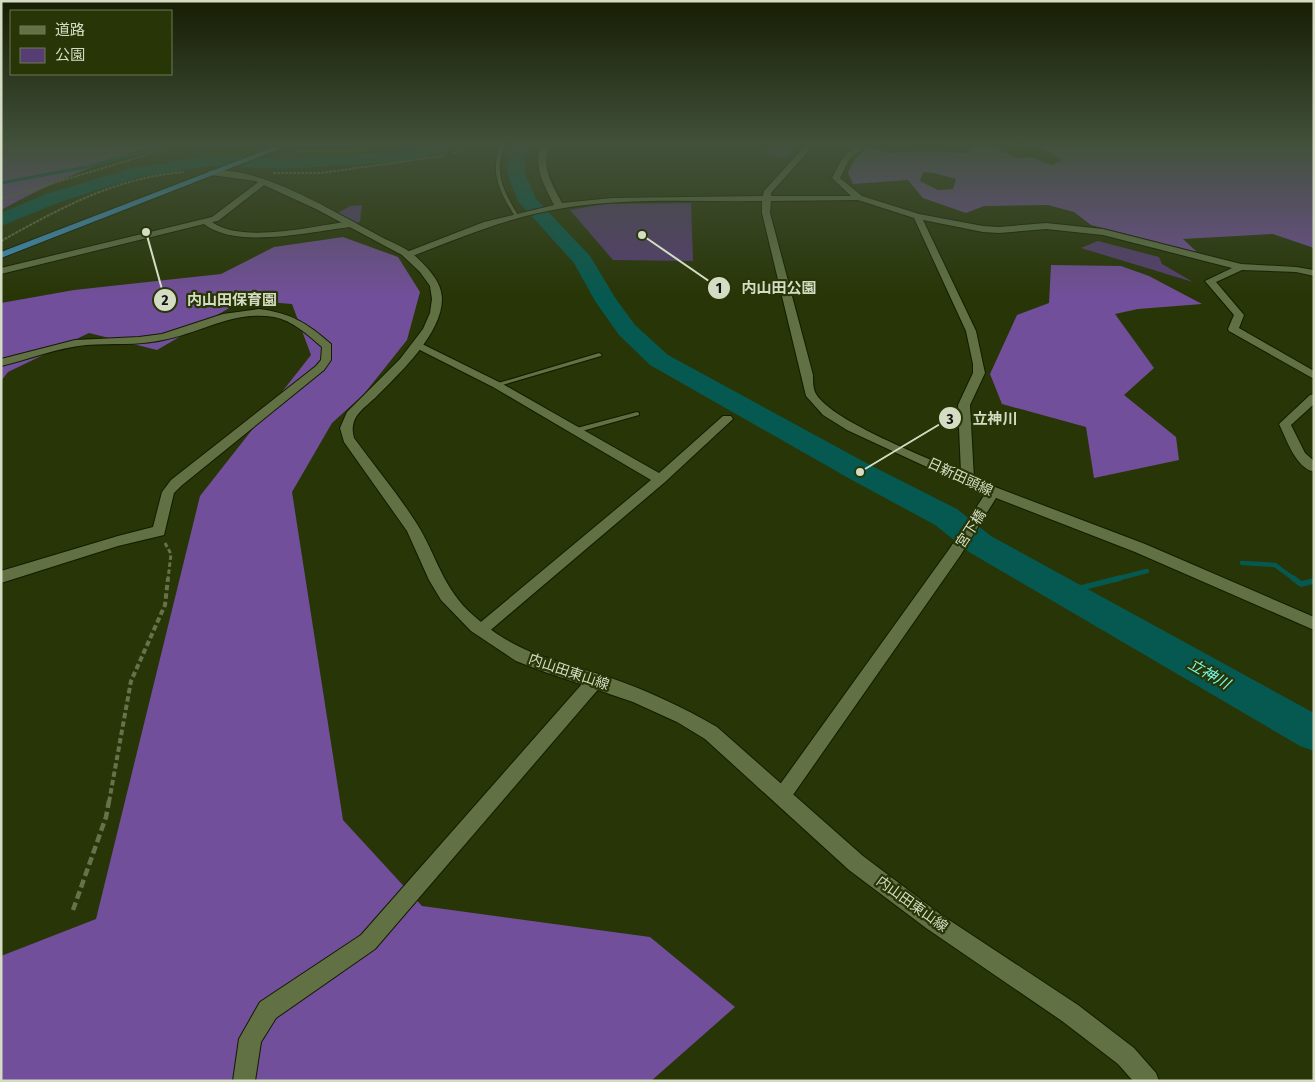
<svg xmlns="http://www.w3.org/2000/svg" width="1315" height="1082" viewBox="0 0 1315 1082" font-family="'Fira Sans Condensed','Noto Sans JP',sans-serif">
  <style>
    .green { fill: #563e73 }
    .forest { fill: #724f9a; fill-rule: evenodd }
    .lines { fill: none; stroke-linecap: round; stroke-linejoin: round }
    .stream-far2 { stroke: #055950; stroke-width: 3 }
    .stream-far1 { stroke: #055950; stroke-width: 4.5 }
    .stream { stroke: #055950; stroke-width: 5.5 }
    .river { fill: #055950; fill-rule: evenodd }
    .service-casing { stroke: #131b00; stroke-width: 2 }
    .minor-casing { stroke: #131b00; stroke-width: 2 }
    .tertiary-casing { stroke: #131b00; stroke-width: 2 }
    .trunk-casing { stroke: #131b00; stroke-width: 2 }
    .path-far3 { stroke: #66724b; stroke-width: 2; stroke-dasharray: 3 1; stroke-linecap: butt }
    .path-far2 { stroke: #66724b; stroke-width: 3; stroke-dasharray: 4.5 2.5; stroke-linecap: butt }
    .path-far1 { stroke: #66724b; stroke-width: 4; stroke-dasharray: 5.5 3; stroke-linecap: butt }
    .path { stroke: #66724b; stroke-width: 4.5; stroke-dasharray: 8 4; stroke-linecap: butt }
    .service { fill: #617143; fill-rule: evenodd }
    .minor { fill: #617143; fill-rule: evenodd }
    .tertiary { fill: #617143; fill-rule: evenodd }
    .trunk { fill: #3e92c2; fill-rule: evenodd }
    .labels { text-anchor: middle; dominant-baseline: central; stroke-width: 4.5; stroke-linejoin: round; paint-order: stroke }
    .street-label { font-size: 14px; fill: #d4ddc4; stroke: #283506 }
    .water-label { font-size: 15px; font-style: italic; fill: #76fbe9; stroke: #283506 }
    .leader { fill: none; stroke: #d4ddc4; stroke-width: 2 }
    .callout-dot { fill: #d4ddc4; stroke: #283506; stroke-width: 2 }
    .mark-label { font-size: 15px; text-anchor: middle; font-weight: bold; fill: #111 }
    .callout-label { font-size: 15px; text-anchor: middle; font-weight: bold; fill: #d4ddc4; stroke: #283506; stroke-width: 4.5; stroke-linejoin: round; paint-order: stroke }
  </style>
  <rect width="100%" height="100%" fill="#283506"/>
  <g class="green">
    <path d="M769,145L794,149L785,158L763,153Z"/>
    <path d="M691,203L693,261L613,260L570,210L604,204Z"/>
    <path d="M362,205L360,221L358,223L338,213L350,206Z"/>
    <path d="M1098,241L1159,257L1162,264L1193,282L1081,248Z"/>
  </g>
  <g class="forest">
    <path d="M1,145H158C104,160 50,183 1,210Z"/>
    <path d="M974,145L989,146L1017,158L1030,157L1052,165L1063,160L1034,145H1314V248L1273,234L1183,239L1197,252L1091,225L1074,212L1048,205L984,206L966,213L923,198L908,180L853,184L848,173L855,159L869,147L889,153L925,151L968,153ZM923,172L934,173L956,179L953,189L938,190L920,181Z"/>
    <path d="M343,237L398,257L420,292L407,340L364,394L332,423L292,492L343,820L422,906L650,937L735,1007L651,1081H1V956L96,919L200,496L311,355L292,304L243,300L157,350L89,333L8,372L1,381V303L74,290L221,274L274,247Z"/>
    <path d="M1051,265L1121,266L1149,276L1202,304L1138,309L1115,314L1154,368L1124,395L1176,437L1179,460L1094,478L1086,427L1002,404L990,374L1017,315L1049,303Z"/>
  </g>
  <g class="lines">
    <path class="stream-far2" d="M1,183L86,167L170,145"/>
    <g class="stream-far1">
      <path d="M1242,563L1275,565L1294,579"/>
      <path d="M1116,579L1147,571"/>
    </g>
    <g class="stream">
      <path d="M1293,578L1301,584L1314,581"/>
      <path d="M1065,592L1120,578"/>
    </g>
    <g class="river">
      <path d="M428,145H459L457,149L397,162L285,169L209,166L139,177L60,202L1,226V213L46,194L136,167L209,156L285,159L397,152Z"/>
      <path d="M512,145H528L525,150V173L536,199L590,256L616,299L635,325L668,355L870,465L957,509L991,536L1314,713V751L1300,746L969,552L935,525L850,479L650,365L619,335L595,301L574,263L518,201L507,173L509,150Z"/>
    </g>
    <defs>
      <g id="service">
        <path d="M473,145H479L452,155L449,154Z"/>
        <path d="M501,145H505C493,172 504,192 518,215L516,216L514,215C500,192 489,172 501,145Z"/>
        <path d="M599,353L602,355L601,356L499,386L497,387L494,385L495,384Z"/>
        <path d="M637,412L639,413V415L575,433L572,431L573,429Z"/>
      </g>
      <g id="minor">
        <path d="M541,145H549C541,167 552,184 562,203L612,198L763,196L764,191L806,145H814L771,193V196H851L832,178C840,163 847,145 867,145L850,158L840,178L862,196L919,214L983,226L999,227L1046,223L1103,229L1241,264L1296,267L1314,270V276L1296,272L1242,270L1216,282L1244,315L1239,328L1314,371V379L1229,331L1228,329L1234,315L1205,281L1232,268L1103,235L1046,229L999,233L983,232L923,220L976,331L983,364L985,373L970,405L974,479L1145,544L1314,617V630L1135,552L996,498L960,556L788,802L782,805L776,802L773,796L776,790L950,548L985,494L847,430L823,415L806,396L762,213V201C695,202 625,197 558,209C506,218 459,238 410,257H404V253L484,222L554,205C544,185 533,167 541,145ZM858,200L914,218L966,331L973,364V373L958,405L961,473C929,458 833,422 816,394C813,389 813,381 813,375L770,213L771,201Z"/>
        <path d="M261,180L268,182L218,221L212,222C243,244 314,226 351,221L355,224L351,227C312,231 237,250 204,224L1,274V268L212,217Z"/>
        <path d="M259,309C291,313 307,323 331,344V360L324,370L181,486L174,493L164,535L118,546L1,583V571L118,536L153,527L162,492L171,480L316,366L321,360L322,347C308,335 292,320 274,317C234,310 201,333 163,340C137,346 112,343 86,345C57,348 30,359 1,366V359L75,340L139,337L162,334L223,314Z"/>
        <path d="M418,342L501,383L659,473L723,416H731L733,419L665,482L486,634L481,636L476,634L473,630L476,626L651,480L493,387L414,347L413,345Z"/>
        <path d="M1314,394V404L1291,425L1305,453L1314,461V472C1295,467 1287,440 1279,424L1310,395Z"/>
        <path d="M595,674L601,676L603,681L601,686L375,949L276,1018L261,1042L255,1081H233L239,1039L260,1002L361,935L589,676Z"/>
      </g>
      <path id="tertiary" d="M208,171C257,164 332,211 374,233C387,241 402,245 414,255C426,266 442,281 442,299C442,333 401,372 378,395C371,402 361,409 356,417C352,424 352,431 354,438C375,467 398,494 417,524C438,558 442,588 474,616C519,656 557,660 611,678C648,691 683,707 717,727L863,856L940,914L1078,1005L1134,1048L1156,1073L1159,1081H1133L1118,1064L1062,1021L926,928L849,870L705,739L677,722L633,702L542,671L516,661L471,631L441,600L429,580L407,531L344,442L340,428L347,412L400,359L423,329L430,313L432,299L430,286L420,272L402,255L316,209L255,181L211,175H208Z"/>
      <path id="trunk" d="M279,145H290L1,258V252Z"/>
    </defs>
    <use href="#service" class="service-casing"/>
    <use href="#minor" class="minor-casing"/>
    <use href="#tertiary" class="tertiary-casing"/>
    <use href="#trunk" class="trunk-casing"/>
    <g class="path-far3">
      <path d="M296,151H349L394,145"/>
      <path d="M273,173H321L443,156"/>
      <path d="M1,199L179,145"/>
      <path d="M1,241C61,208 114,178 184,172"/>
    </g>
    <path class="path-far2" d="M165,543L171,554L168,579"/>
    <path class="path-far1" d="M109,802L131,681L165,605L168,578"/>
    <path class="path" d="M73,910L106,817L109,801"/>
    <use href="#service" class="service"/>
    <use href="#minor" class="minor"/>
    <use href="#tertiary" class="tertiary"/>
    <use href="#trunk" class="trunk"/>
  </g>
  <linearGradient id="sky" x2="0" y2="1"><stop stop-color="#161d03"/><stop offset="0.49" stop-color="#42513b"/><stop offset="1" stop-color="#42513b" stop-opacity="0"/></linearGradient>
  <rect width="1315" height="296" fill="url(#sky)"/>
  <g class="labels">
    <g class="street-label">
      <text transform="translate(960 477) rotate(25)">日新田頭線</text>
      <text transform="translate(971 529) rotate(-57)">宮下橋</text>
      <text transform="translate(569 672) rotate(19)">内山田東山線</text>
      <text transform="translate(912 904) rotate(36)">内山田東山線</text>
    </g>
    <g class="water-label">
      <text transform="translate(1209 674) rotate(30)">立神川</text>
    </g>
  </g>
  <path class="leader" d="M642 235L719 288M146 232L165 300M860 472L950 418"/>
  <g class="callout-dot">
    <circle cx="642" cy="235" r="5"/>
    <circle cx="146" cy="232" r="5"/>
    <circle cx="860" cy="472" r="5"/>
    <circle cx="719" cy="288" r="12"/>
    <circle cx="165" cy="300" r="12"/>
    <circle cx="950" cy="418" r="12"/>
  </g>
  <g class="mark-label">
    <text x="719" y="293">1</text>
    <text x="165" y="305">2</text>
    <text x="950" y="424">3</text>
  </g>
  <g class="callout-label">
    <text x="779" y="293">内山田公園</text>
    <text x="232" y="305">内山田保育園</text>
    <text x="995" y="424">立神川</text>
  </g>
  <rect width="1315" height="1082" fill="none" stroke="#d4ddc4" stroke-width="5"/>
  <rect x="10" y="10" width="162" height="65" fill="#283506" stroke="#6d7852"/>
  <rect x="20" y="26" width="25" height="8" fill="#617143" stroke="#6d7852"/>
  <text x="55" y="35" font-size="15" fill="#d4ddc4">道路</text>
  <rect x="20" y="48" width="25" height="15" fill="#563e73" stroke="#6d7852"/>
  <text x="55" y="60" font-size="15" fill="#d4ddc4">公園</text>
</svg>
